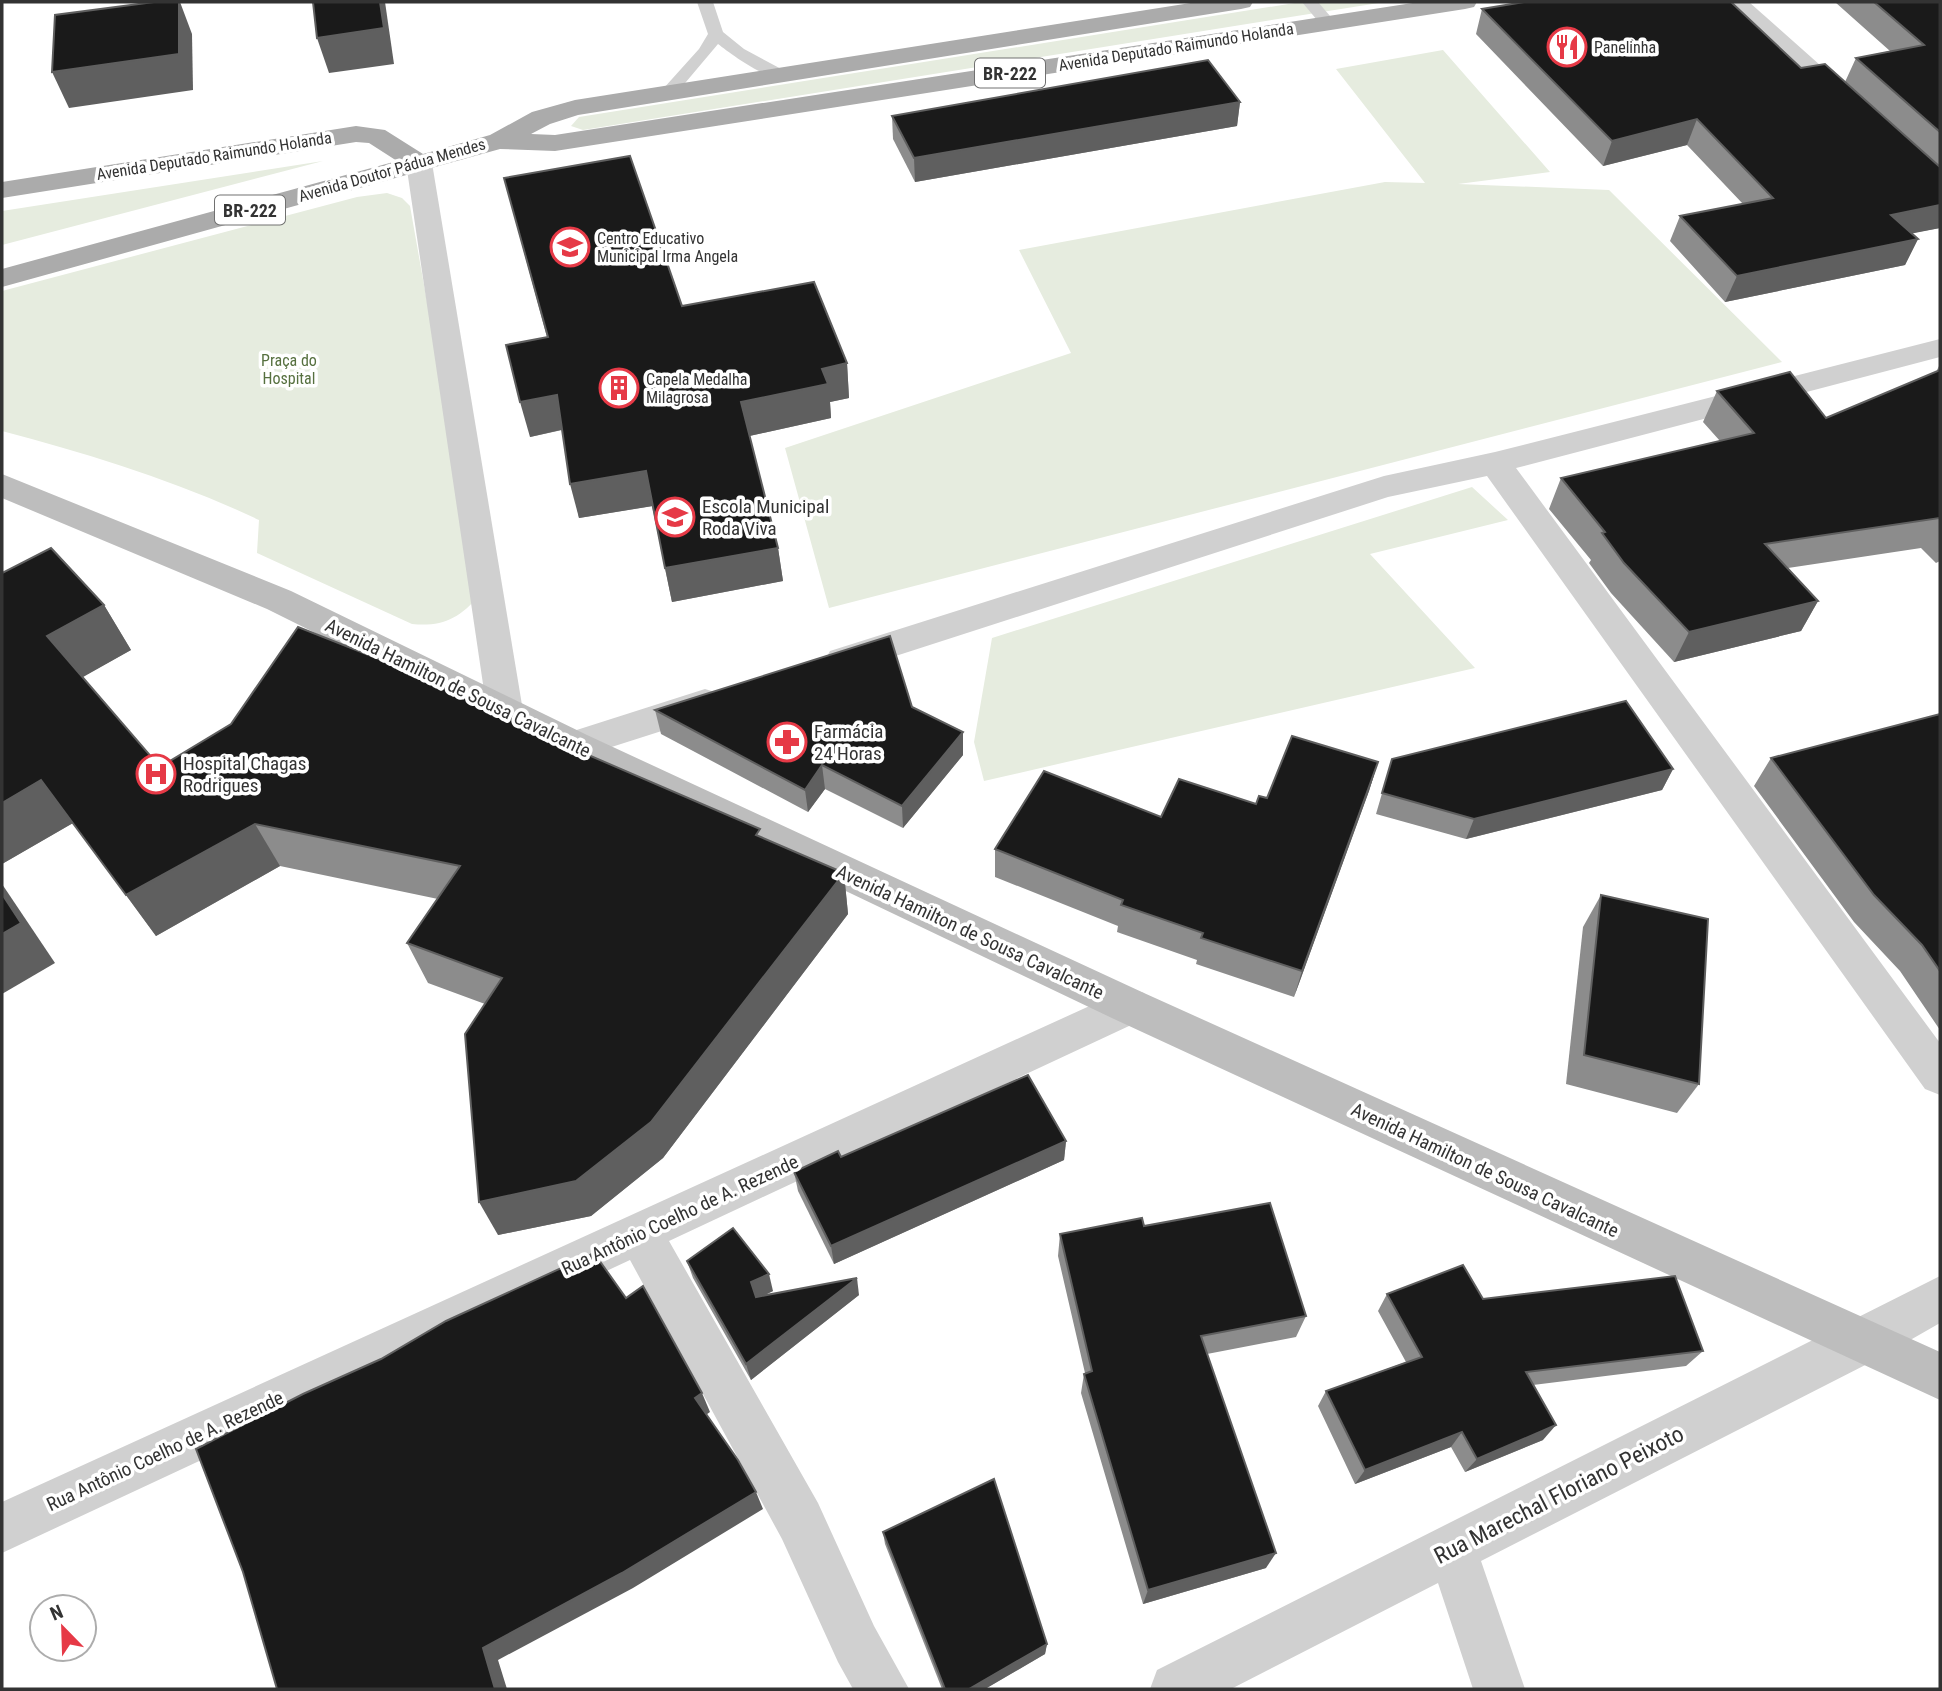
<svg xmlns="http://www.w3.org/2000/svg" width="1942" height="1691" viewBox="0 0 1942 1691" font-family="'Roboto Condensed',sans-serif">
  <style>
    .green { fill: #e6ecdf }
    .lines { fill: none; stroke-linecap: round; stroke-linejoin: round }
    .lane { fill: #d0d0d0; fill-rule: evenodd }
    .street { fill: #d0d0d0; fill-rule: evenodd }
    .secondary { fill: #bdbdbd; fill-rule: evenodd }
    .primary { fill: #ababab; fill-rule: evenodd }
    .wall { fill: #8c8c8c }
    .shaded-wall { fill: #5f5f5f }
    .building { fill: #1a1a1a; stroke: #5f5f5f; stroke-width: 2 }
    .labels { text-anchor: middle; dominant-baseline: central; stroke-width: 7; stroke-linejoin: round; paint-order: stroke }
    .far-street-label { font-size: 16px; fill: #333; stroke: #fff }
    .far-poi-label { font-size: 16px; fill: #333; stroke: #fff; text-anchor: start }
    .far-park-label { font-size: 16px; fill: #56703f; stroke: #fff }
    .shield { fill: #fff; stroke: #707070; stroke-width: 2 }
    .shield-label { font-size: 18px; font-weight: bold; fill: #333 }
    .poi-label { font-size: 19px; fill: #333; stroke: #fff; text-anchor: start }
    .street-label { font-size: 19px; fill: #333; stroke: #fff }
    .near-street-label { font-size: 23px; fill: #333; stroke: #fff }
  </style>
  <rect width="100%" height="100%" fill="#fff"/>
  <g class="green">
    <path d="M1301,2H1385L583,130L571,126L579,117Z"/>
    <path d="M1443,50L1550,172L1458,184L1609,190L1782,362L829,608L785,448L1071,353L1019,250L1385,182L1425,183L1336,69Z"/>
    <path d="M323,161L2,245V211Z"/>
    <path d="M387,193L402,198L410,206L479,595C460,619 441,627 412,624L257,553L259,520C177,481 89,454 2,431V291L357,197Z"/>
    <path d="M1472,487L1508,520L1370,554L1475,668L984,781L974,742L992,638Z"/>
  </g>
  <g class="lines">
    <g class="lane">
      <path d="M697,2H713L723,32L744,49L785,71V77C768,82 731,54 718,44L675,95H663V89L699,49L708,34Z"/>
      <path d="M1302,2H1318L1336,23L1334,26H1322Z"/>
    </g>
    <g class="street">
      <path d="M1723,2H1749L1856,97L1860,103L1856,109H1838Z"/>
      <path d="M419,155L429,157L432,163L523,711L518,721L505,725L492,721L487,711L406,163L409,157Z"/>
      <path d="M1940,339V357L1516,468L1940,1043V1095L1925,1089L1487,476L1388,497L843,673L830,669L825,660L830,651L1384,476L1495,452Z"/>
      <path d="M705,689L718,693L723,703L718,713L574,759L561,755L556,745L561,735Z"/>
      <path d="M1129,988L1144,993L1150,1006L1144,1019L669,1241L818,1503L874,1626L909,1689H853L838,1662L782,1539L630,1260L2,1553V1502Z"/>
      <path d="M1940,1276V1323L1877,1359L1481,1561L1525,1689H1473L1438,1583L1231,1689H1150L1157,1670Z"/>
    </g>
    <path class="secondary" d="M2,474L291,591L587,735L1144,993L1940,1352V1400L1114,1019L561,755L267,609L2,498Z"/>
    <path class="primary" d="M1197,2H1253L1250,7L1241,9L578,115L550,124L531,134L555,135L1419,2H1477L1474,7L1465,9L555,151L500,149L2,287V269L397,161L369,143L356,142L2,198V182L356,126L385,130L423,154L490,135L532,112L575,100Z"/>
  </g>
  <g class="wall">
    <path d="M1517,2H1731L1801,68L1845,82L1856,58L1890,51L1835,2H1940V228L1912,233L1918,239L1905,265L1725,302L1670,241L1680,216L1743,204L1687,145L1603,166L1476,34L1482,9L1517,3Z"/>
    <path d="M1240,102L1237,126L915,182L893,139L892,116Z"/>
    <path d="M504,178L682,306L847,363L849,398L830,402L831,418L749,436L778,548L783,581L672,602L652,506L579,518L562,430L530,437L547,337Z"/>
    <path d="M1940,364V561L1936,563L1921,548L1788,568L1818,601L1801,631L1674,662L1611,593L1589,563L1591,560L1549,509L1561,478L1720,441L1703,422L1717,391L1826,418L1938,371L1937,370Z"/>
    <path d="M104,605L131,650L82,677L160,767L549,738L762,838L844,873L848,914L663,1158L591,1216L498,1235L485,1004L428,983L407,943L438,899L280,866L156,936L73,823L2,864Z"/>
    <path d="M912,707L963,755L903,828L825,789L808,812L661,734L655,710Z"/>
    <path d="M1940,714V1030L1900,971L1854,922L1754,786L1771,758Z"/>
    <path d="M1392,759L1673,769L1662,790L1466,839L1376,814Z"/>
    <path d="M1378,762L1369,791L1294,997L1196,964L1197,960L1117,932L1118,926L995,877V849L1161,817L1256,804L1267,798Z"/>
    <path d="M1601,895L1699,1084L1677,1113L1566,1084L1583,927Z"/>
    <path d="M1066,1141L1064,1160L834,1264L798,1191L794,1172L841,1157Z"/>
    <path d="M1144,1226L1306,1316L1296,1337L1207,1354L1266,1568L1143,1604L1081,1393L1084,1374L1085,1373L1058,1256L1060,1234Z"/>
    <path d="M687,1261L773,1291L763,1296L859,1295L751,1380L693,1278Z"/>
    <path d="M1387,1294L1483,1299L1703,1351L1686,1366L1533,1385L1543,1440L1465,1472L1451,1447L1355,1484L1318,1406L1326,1391L1406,1362L1378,1311Z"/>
    <path d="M883,1532L1047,1644L1045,1654L985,1689H942L885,1544Z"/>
  </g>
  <g class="shaded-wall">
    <path d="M179,2H180L192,34L193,90L69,108L52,72Z"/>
    <path d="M380,2H385L394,64L329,73L317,38Z"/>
    <path d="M1240,102L1237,126L915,182L914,158Z"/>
    <path d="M1697,119L1687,145L1603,166L1612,141Z"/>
    <path d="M1940,205V228L1879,240L1891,215Z"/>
    <path d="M1918,239L1905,265L1725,302L1737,276Z"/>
    <path d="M847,363L849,398L830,402L831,418L745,437L741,402L822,369Z"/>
    <path d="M557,395L565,429L530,437L520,402Z"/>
    <path d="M646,471L653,506L579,518L570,484Z"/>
    <path d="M778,548L783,581L672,602L665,568Z"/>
    <path d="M1818,601L1801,631L1674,662L1689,632Z"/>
    <path d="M104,605L131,650L76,681L47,636Z"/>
    <path d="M963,732V755L903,828L902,806Z"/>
    <path d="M1378,762L1369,791L1294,997L1302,971Z"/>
    <path d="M822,765L825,789L808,812L805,790Z"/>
    <path d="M1673,769L1662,790L1466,839L1474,819Z"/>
    <path d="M41,780L73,823L2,864V803Z"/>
    <path d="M255,824L280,866L156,936L126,895Z"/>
    <path d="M844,873L848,914L663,1158L591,1216L498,1235L479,1202Z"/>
    <path d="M2,884L55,963L2,994Z"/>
    <path d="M1066,1141L1064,1160L834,1264L831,1246Z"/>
    <path d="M769,1274L773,1291L756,1299L751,1282Z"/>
    <path d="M857,1278L859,1295L751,1380L746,1364Z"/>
    <path d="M702,1393L710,1412L703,1417L695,1398Z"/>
    <path d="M1556,1425L1543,1440L1465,1472L1477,1459Z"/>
    <path d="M1462,1432L1451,1447L1355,1484L1365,1470Z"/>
    <path d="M756,1492L763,1509L633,1588L498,1660L507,1689H495L483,1648Z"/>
    <path d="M1276,1553L1266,1568L1143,1604L1148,1590Z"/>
    <path d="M1047,1644L1045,1654L985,1689H969Z"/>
  </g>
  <g class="building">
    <path d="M154,2H179V54L52,72L55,15Z"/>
    <path d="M313,2H380L384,28L317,38Z"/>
    <path d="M1524,2H1731L1801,68L1825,64L1940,167V205L1891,215L1918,239L1737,276L1680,216L1773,198L1697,119L1612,141L1482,9Z"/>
    <path d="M1874,2H1940V132L1856,58L1924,45Z"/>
    <path d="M1208,60L1240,102L914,158L892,116Z"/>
    <path d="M630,156L682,306L814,282L847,363L822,369L828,384L741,402L778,548L665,568L646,471L570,484L557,395L520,402L506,345L548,337L504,178Z"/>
    <path d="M1940,370V518L1765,544L1818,601L1689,632L1624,563L1602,533L1605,532L1561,478L1754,433L1717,391L1790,372L1826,418Z"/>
    <path d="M51,548L104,605L47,636L160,767L231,724L298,627L485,701L549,738L760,829L756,835L844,873L651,1122L576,1181L479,1202L465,1034L502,978L407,943L460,866L255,824L126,895L41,780L2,803V573Z"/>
    <path d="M890,636L912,707L963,732L902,806L822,765L805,790L655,710Z"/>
    <path d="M1626,701L1673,769L1474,819L1382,793L1392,759Z"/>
    <path d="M1940,714V971L1922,945L1874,895L1771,758Z"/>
    <path d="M1292,736L1378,762L1302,971L1201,938L1203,933L1121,905L1123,900L995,849L1044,771L1161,817L1179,779L1256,804L1259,796L1267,798Z"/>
    <path d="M2,894L21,923L2,934Z"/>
    <path d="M1601,895L1708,919L1699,1084L1584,1055Z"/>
    <path d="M1028,1075L1066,1141L831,1246L794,1172L838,1151L841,1157Z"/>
    <path d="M1270,1203L1306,1316L1201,1336L1276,1553L1148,1590L1084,1374L1092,1371L1060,1234L1142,1218L1144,1226Z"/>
    <path d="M733,1228L769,1274L751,1282L756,1297L857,1278L746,1364L687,1261Z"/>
    <path d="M594,1253L626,1298L643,1286L702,1393L695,1398L738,1460L756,1492L622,1573L483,1648L495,1689H277L243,1572L196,1449L303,1394L381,1359L446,1321Z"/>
    <path d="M1463,1265L1483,1299L1675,1276L1703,1351L1526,1372L1556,1425L1477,1459L1462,1432L1365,1470L1326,1391L1422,1357L1387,1294Z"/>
    <path d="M994,1479L1047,1644L969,1689H945L883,1532Z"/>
  </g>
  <defs>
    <symbol id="restaurant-ring" viewBox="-11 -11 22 22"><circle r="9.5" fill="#fff" stroke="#e63946" stroke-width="1.5"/><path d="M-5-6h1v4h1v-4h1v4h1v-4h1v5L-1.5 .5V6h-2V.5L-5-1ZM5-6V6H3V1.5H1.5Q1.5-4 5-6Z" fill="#e63946"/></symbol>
    <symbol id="school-ring" viewBox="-11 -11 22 22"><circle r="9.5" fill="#fff" stroke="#e63946" stroke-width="1.5"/><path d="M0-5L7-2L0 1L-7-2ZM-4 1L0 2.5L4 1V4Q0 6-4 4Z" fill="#e63946"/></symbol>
    <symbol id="building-ring" viewBox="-11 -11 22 22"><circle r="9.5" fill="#fff" stroke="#e63946" stroke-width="1.5"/><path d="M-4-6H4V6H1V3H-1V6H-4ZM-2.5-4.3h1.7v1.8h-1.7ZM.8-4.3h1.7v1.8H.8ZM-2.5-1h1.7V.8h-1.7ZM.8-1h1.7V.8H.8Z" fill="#e63946"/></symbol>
    <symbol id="pharmacy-ring" viewBox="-11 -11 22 22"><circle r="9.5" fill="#fff" stroke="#e63946" stroke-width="1.5"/><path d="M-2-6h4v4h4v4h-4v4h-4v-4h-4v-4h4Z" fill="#e63946"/></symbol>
    <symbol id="hospital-ring" viewBox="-11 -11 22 22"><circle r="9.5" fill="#fff" stroke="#e63946" stroke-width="1.5"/><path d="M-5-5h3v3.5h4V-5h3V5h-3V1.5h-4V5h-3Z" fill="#e63946"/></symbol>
  </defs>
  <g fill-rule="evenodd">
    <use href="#restaurant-ring" x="1545" y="25" width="44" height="44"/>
    <use href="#school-ring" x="548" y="225" width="44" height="44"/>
    <use href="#building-ring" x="597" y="366" width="44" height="44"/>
    <use href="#school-ring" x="653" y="495" width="44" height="44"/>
    <use href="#pharmacy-ring" x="765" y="720" width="44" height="44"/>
    <use href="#hospital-ring" x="134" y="752" width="44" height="44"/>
  </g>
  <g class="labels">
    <g class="far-street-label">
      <text transform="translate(1176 47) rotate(-9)">Avenida Deputado Raimundo Holanda</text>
      <text transform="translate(214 156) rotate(-9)">Avenida Deputado Raimundo Holanda</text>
      <text transform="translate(392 170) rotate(-16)">Avenida Doutor Pádua Mendes</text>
    </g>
    <g class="far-poi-label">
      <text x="1594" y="47">Panelinha</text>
      <text x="597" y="238">Centro Educativo<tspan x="597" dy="18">Municipal Irma Angela</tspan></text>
      <text x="646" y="379">Capela Medalha<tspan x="646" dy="18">Milagrosa</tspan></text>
    </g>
    <g class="far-park-label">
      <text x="289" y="360">Praça do<tspan x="289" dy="18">Hospital</tspan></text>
    </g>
    <g class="shield">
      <rect x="975" y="58.5" width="70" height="29" rx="5"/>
      <rect x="215" y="195.5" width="70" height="29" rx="5"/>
    </g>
    <g class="shield-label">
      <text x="1010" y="73">BR-222</text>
      <text x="250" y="210">BR-222</text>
    </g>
    <g class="poi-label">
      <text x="702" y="506">Escola Municipal<tspan x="702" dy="22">Roda Viva</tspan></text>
      <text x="814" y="731">Farmácia<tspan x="814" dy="22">24 Horas</tspan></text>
      <text x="183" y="763">Hospital Chagas<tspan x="183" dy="22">Rodrigues</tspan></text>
    </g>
    <g class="street-label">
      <text transform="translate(458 688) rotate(26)">Avenida Hamilton de Sousa Cavalcante</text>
      <text transform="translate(970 932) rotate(25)">Avenida Hamilton de Sousa Cavalcante</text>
      <text transform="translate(1485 1170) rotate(25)">Avenida Hamilton de Sousa Cavalcante</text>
      <text transform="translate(680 1215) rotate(-25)">Rua Antônio Coelho de A. Rezende</text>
      <text transform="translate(165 1451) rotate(-25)">Rua Antônio Coelho de A. Rezende</text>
    </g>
    <g class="near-street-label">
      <text transform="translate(1559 1495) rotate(-27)">Rua Marechal Floriano Peixoto</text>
    </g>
  </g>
  <rect width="1942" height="1691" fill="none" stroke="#333333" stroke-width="7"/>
  <g transform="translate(63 1628) rotate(337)"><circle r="33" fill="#ffffff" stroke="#adadad" stroke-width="2"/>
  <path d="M0-5L12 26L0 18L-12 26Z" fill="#e63946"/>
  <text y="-10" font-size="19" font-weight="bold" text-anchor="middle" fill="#333333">N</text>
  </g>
</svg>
